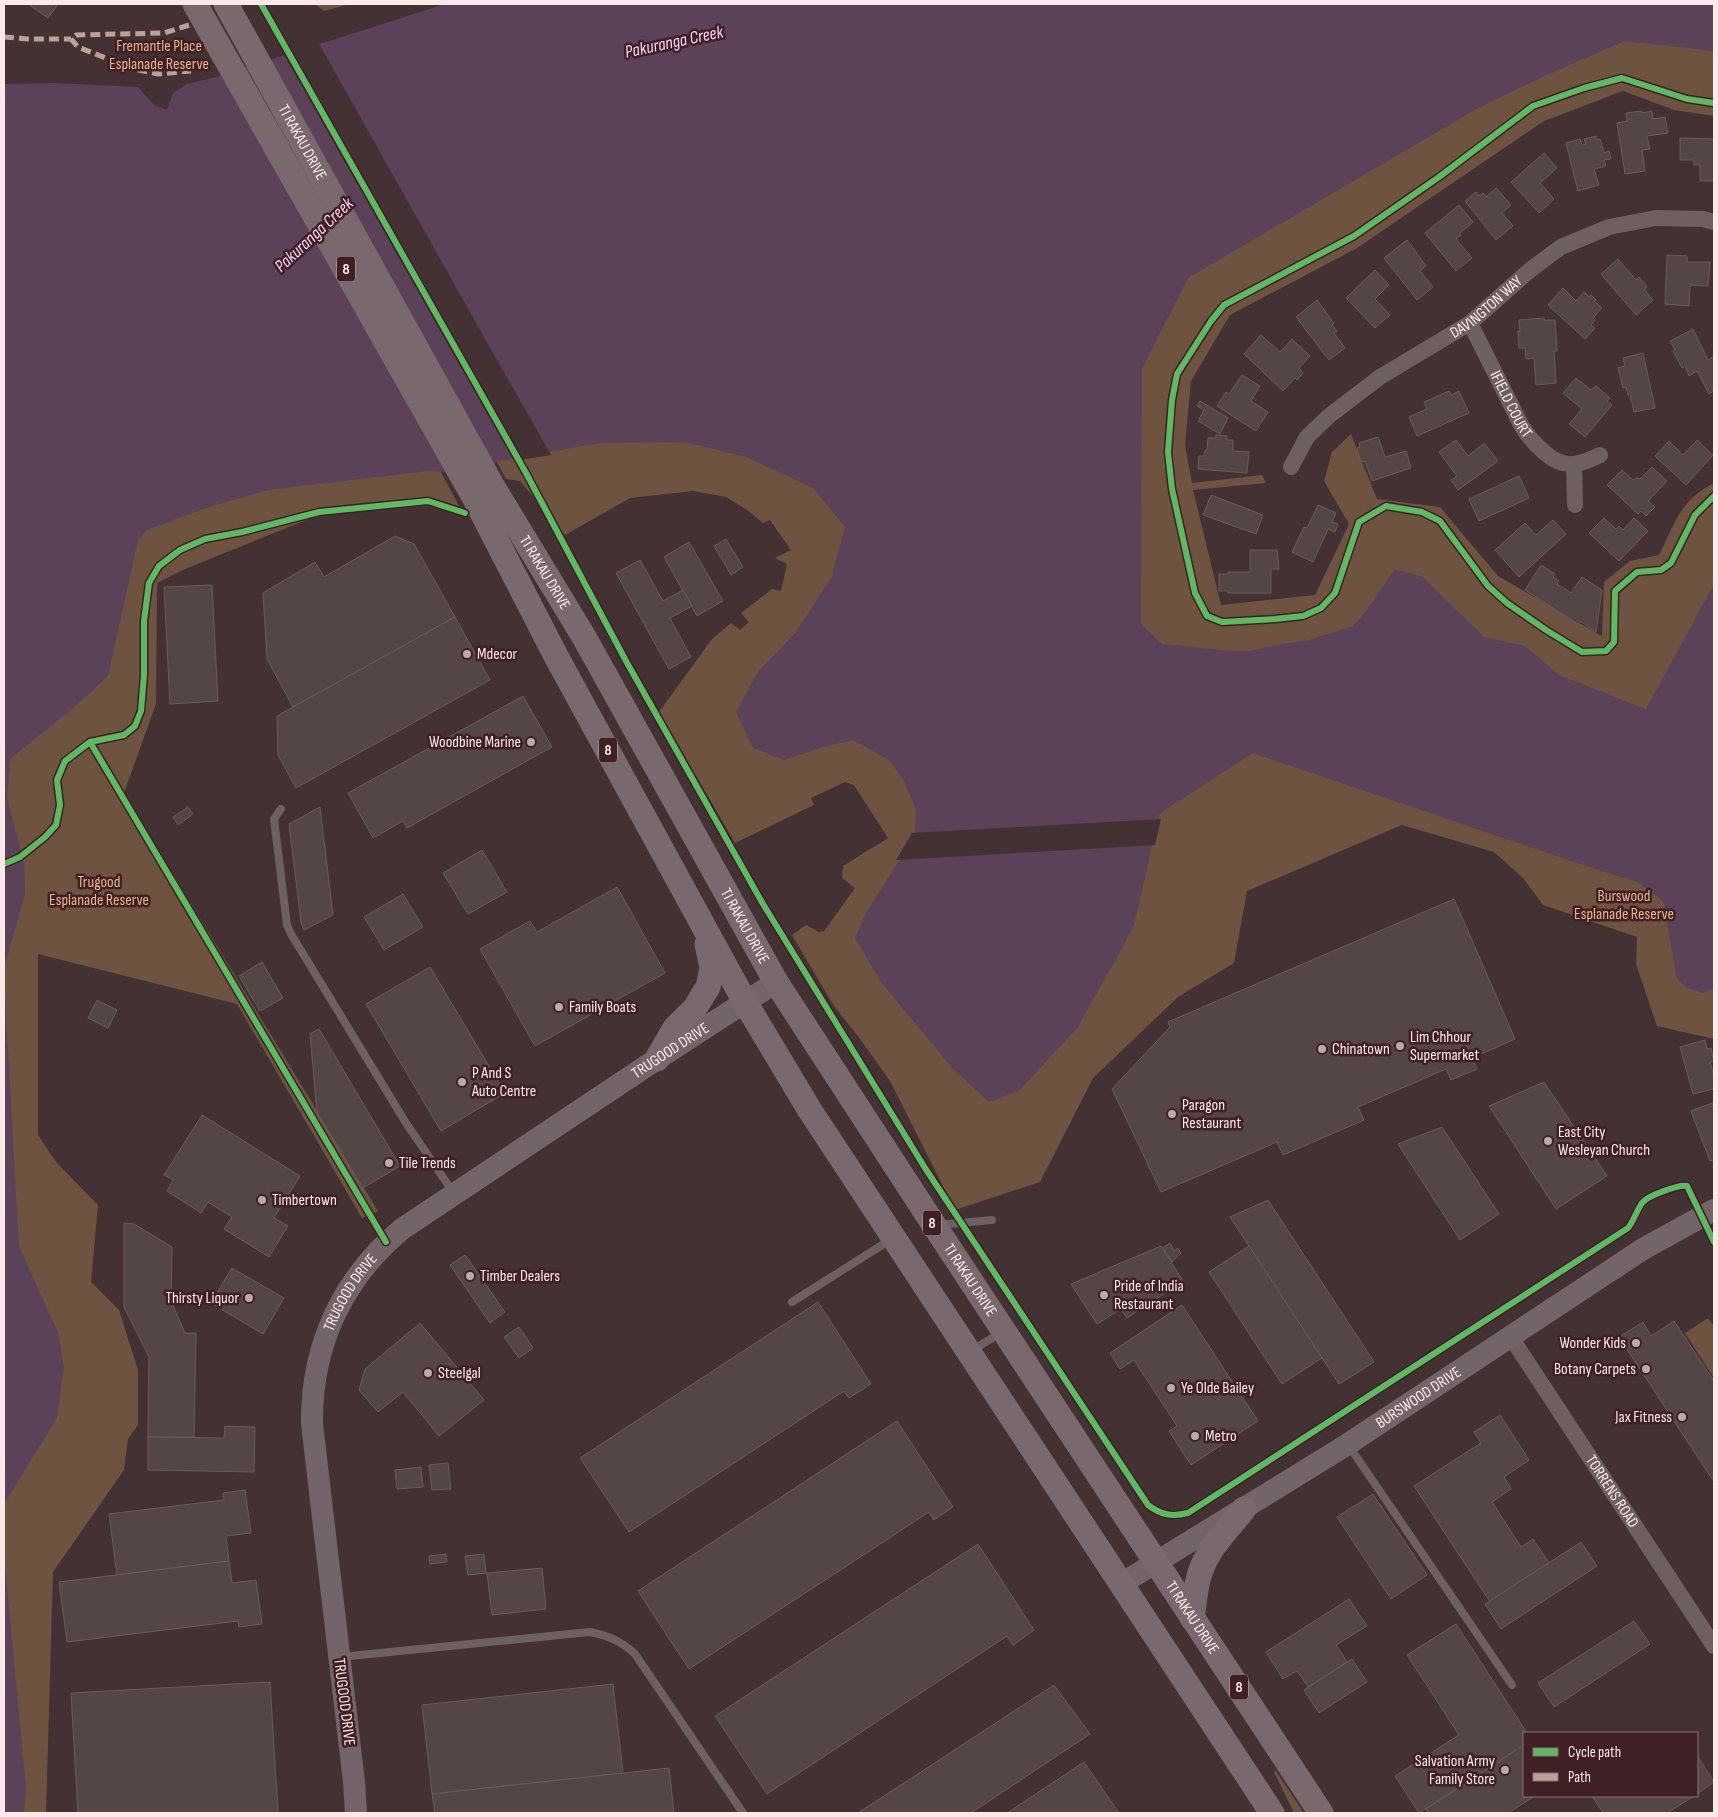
<svg xmlns="http://www.w3.org/2000/svg" width="1718" height="1817" viewBox="0 0 1718 1817" font-family="'Sofia Sans Condensed',sans-serif">
  <style>
    .green { fill: #6e5341 }
    .water { fill: #5c4258 }
    .pier { fill: #433134 }
    .building { fill: #544645; stroke: #6b5c5c }
    .lines { fill: none; stroke-linecap: round; stroke-linejoin: round }
    .lane { stroke: #6e6061; stroke-width: 8 }
    .street { stroke: #6e6061; stroke-width: 16 }
    .secondary { stroke: #736467; stroke-width: 22 }
    .primary { stroke: #79686c; stroke-width: 25 }
    .quiet { stroke: #bda197; stroke-width: 5; stroke-dasharray: 10 5; stroke-linecap: butt }
    .cycleway-casing { stroke: #3f2024; stroke-width: 9 }
    .cycleway { stroke: #5cba63; stroke-width: 6 }
    .poi-dot { fill: #bda9aa; stroke: #3f2024; stroke-width: 2 }
    .labels { text-anchor: middle; dominant-baseline: central; stroke-width: 5; stroke-linejoin: round; paint-order: stroke }
    .shield { fill: #3f2024; stroke: #c5adaf; stroke-width: 1 }
    .shield-label { font-size: 15px; font-weight: bold; fill: #fee9ea }
    .park-label { font-size: 16px; fill: #e8b28a; stroke: #3f2024 }
    .street-label { font-size: 16px; fill: #fee9ea; stroke: #3f2024 }
    .poi-label { font-size: 16px; fill: #fee9ea; stroke: #3f2024; text-anchor: start }
    .water-label { font-size: 18px; font-style: italic; fill: #fad2f7; stroke: #3f2024 }
  </style>
  <rect width="100%" height="100%" fill="#433134"/>
  <g class="green">
    <path d="M315,4H350L324,11Z"/>
    <path d="M1714,4V116L1674,110L1623,91L1544,121L1357,248L1230,315L1191,381L1185,445L1192,483L1262,475L1266,483L1193,490L1221,605L1315,595L1349,524L1324,481L1332,452L1351,434L1377,499L1440,507L1498,576L1602,636L1604,582L1630,561L1659,555C1675,523 1680,500 1714,483V1039L1657,1026L1636,964L1637,937L1543,905L1523,878L1494,852L1402,825L1247,891L1234,963L1178,997L1093,1078L1040,1182L955,1210L890,1081L860,1039L834,1006L792,935L806,925L819,932L824,931L855,888L842,878L843,866L888,838L854,785L845,782L811,798L814,805L735,843L659,712L712,639L731,623L740,630L749,622L741,613L772,589L781,591L787,564L775,558L791,550L770,520L763,523L747,510L726,497L693,491L630,498L565,535L520,481L506,479L497,462L441,472L459,506L444,504L316,516L185,569L157,583L156,704L124,793L378,1211L362,1218L237,1004L38,954V1135L56,1162L98,1205L91,1282L119,1310L138,1370V1425L128,1439L124,1470L53,1572L46,1813H4V484Z"/>
    <path d="M1708,1318L1714,1327V1378L1685,1333Z"/>
    <path d="M1276,1771L1304,1813H1294L1274,1772Z"/>
  </g>
  <g class="water">
    <path d="M445,4H1714V51L1625,41L1549,74L1480,107L1188,278L1142,369L1141,624L1162,644L1231,651H1251L1276,645L1309,640L1353,626L1367,610L1395,569L1423,577L1484,637L1525,646L1559,675L1646,709L1714,584V989L1703,993L1687,988L1677,979L1663,901L1637,882L1586,866L1253,753L1160,813L1134,925L1124,945L1077,1028L1019,1091L989,1102L953,1069L881,982L855,938L866,913L915,835L916,810L903,779L889,760L853,740L824,747L784,760L753,748L736,713L757,673L795,633L831,578L845,527L813,488L746,457L686,442L599,443L441,472L428,471L268,490L209,507L147,530L138,540L108,676L78,704L10,759L7,798L24,863L25,894L4,968V84L54,83L138,87L154,105L167,110L173,93L187,84L216,77Z"/>
    <path d="M4,979L19,1247L58,1332L64,1367L57,1418L4,1504Z"/>
    <path d="M4,1554L26,1788L24,1813H4Z"/>
  </g>
  <g class="pier">
    <path d="M318,42L497,360L551,455L514,461L283,53Z"/>
    <path d="M1161,819L1155,845L896,860L912,833Z"/>
  </g>
  <g class="building">
    <path d="M28,4H58L48,18Z"/>
    <path d="M1642,111V113L1652,111L1653,119L1665,117L1668,133L1647,136L1650,149L1642,150L1645,171L1625,174L1617,123L1627,121L1626,113Z"/>
    <path d="M1596,136L1597,140L1600,139L1604,153L1609,151L1611,159L1604,160L1606,166L1594,169L1599,185L1578,191L1566,143L1580,139L1582,145L1586,144L1584,139Z"/>
    <path d="M1680,138L1714,139V181H1700V165H1694V160H1680Z"/>
    <path d="M1544,153L1557,168L1540,183L1554,199L1539,213L1511,182Z"/>
    <path d="M1496,188L1511,205L1502,213L1513,226L1496,240L1465,201L1476,192L1479,196L1483,193L1486,197Z"/>
    <path d="M1459,205L1473,222L1460,233L1461,235L1456,239L1472,258L1456,271L1425,233Z"/>
    <path d="M1407,240L1426,266L1420,271L1433,287L1417,300L1384,258Z"/>
    <path d="M1667,255L1687,256V262H1710L1708,286L1690,285L1689,306L1665,304Z"/>
    <path d="M1618,259L1636,280L1639,277L1647,287L1644,289L1653,300L1636,315L1601,274Z"/>
    <path d="M1375,270L1389,285L1375,299L1390,315L1375,328L1346,298Z"/>
    <path d="M1563,288L1576,301L1584,292L1589,297L1591,295L1596,300L1594,301L1602,308L1593,318L1595,320L1591,325L1595,328L1585,339L1548,305Z"/>
    <path d="M1317,300L1334,323L1332,325L1337,331L1334,333L1345,348L1329,360L1296,317Z"/>
    <path d="M1544,318V320H1555L1557,351H1554L1556,383L1536,385L1534,358L1526,359L1525,348H1519L1518,331H1520L1519,320Z"/>
    <path d="M1693,329L1708,360L1714,356V391L1709,394L1697,371L1689,376L1685,366L1682,368L1673,351L1675,350L1670,341Z"/>
    <path d="M1261,335L1280,352L1292,339L1310,356L1299,368L1303,373L1297,380L1295,378L1283,391L1244,354Z"/>
    <path d="M1643,353L1655,408L1634,412L1630,395H1628L1626,387L1623,388L1618,368L1625,366L1623,358Z"/>
    <path d="M1242,375L1260,386L1251,401L1268,412L1256,431L1217,406L1226,392L1229,394Z"/>
    <path d="M1576,378L1591,390L1596,386L1610,398L1607,401L1612,405L1585,437L1569,424L1582,409L1563,393Z"/>
    <path d="M1449,391L1451,395L1459,391L1469,413L1417,436L1409,417L1427,409L1424,402Z"/>
    <path d="M1200,401L1228,418L1220,434L1198,421L1204,410L1197,406Z"/>
    <path d="M1216,435L1227,436V440H1233V451L1249,452L1247,473L1198,469L1199,456H1204L1205,450H1207L1208,438H1216Z"/>
    <path d="M1378,437L1385,457L1406,451L1411,468L1372,481L1365,461L1361,462L1357,448L1360,447L1359,443Z"/>
    <path d="M1456,440L1468,456L1484,443L1498,461L1458,490L1451,480L1457,476L1439,452Z"/>
    <path d="M1697,440L1713,455L1686,485L1655,456L1669,441L1683,455Z"/>
    <path d="M1652,467L1667,481L1648,501L1655,507L1646,516L1641,511L1638,514L1607,485L1622,470L1633,480L1637,478L1640,479Z"/>
    <path d="M1519,476L1529,498L1479,521L1469,499Z"/>
    <path d="M1211,495L1263,515L1256,534L1203,515Z"/>
    <path d="M1318,505L1336,513L1332,522L1338,524L1335,532L1328,529L1313,562L1292,552L1304,527L1307,528Z"/>
    <path d="M1604,518L1616,529L1619,526L1623,530L1634,518L1648,531L1619,561L1589,533Z"/>
    <path d="M1553,520L1566,534L1519,577L1495,550L1525,523L1536,535Z"/>
    <path d="M395,536L414,544L455,617L293,707L267,659L263,593L315,562L324,577Z"/>
    <path d="M726,539L743,567L731,575L714,546Z"/>
    <path d="M689,542L723,601L697,616L664,557Z"/>
    <path d="M1250,550H1277L1279,569H1271V593H1228V591H1219V574H1228V572H1250Z"/>
    <path d="M640,560L663,601L683,590L692,606L670,618L691,657L669,669L616,573Z"/>
    <path d="M1541,565L1555,574L1553,577L1559,581L1557,584L1571,593L1582,577L1602,590L1596,632L1580,621L1578,624L1525,590Z"/>
    <path d="M212,585L218,701L170,704L164,587Z"/>
    <path d="M455,617L490,680L296,788L278,755L277,716Z"/>
    <path d="M523,696L552,747L407,828L403,821L373,838L348,793Z"/>
    <path d="M188,807L193,814L178,825L173,817Z"/>
    <path d="M320,807L333,915L304,930L301,923L289,824Z"/>
    <path d="M482,850L507,892L468,914L443,873Z"/>
    <path d="M617,887L665,973L535,1046L480,949L530,921L537,932Z"/>
    <path d="M403,894L423,927L384,950L364,917Z"/>
    <path d="M1454,899L1515,1039L1472,1058L1477,1069L1451,1080L1446,1069L1358,1107L1364,1120L1283,1155L1277,1142L1161,1192L1112,1089L1170,1027L1168,1022Z"/>
    <path d="M262,962L283,998L260,1011L239,976Z"/>
    <path d="M430,967L505,1093L441,1131L366,1004Z"/>
    <path d="M97,1000L117,1010L108,1028L88,1018Z"/>
    <path d="M319,1029L400,1166L363,1188L317,1112L310,1034Z"/>
    <path d="M1705,1040L1707,1049L1711,1048L1714,1061L1710,1062L1714,1076V1089L1693,1094L1680,1047Z"/>
    <path d="M1544,1082L1607,1176L1556,1209L1489,1106Z"/>
    <path d="M1712,1103L1714,1108V1160L1710,1161L1691,1111Z"/>
    <path d="M202,1115L300,1176L274,1218L288,1226L269,1257L224,1229L232,1217L208,1202L201,1213L167,1191L173,1180L164,1175Z"/>
    <path d="M1442,1127L1499,1214L1460,1240L1398,1144Z"/>
    <path d="M1268,1200L1374,1362L1339,1384L1230,1217Z"/>
    <path d="M124,1223L134,1224L172,1247L171,1301L185,1333H196L194,1437H148L149,1357L124,1307Z"/>
    <path d="M1170,1243L1174,1251L1178,1248L1181,1253L1172,1262L1163,1248Z"/>
    <path d="M1161,1246L1183,1281L1127,1318L1121,1309L1097,1324L1071,1284Z"/>
    <path d="M1249,1246L1322,1358L1282,1384L1209,1272Z"/>
    <path d="M465,1255L505,1312L490,1323L450,1265Z"/>
    <path d="M232,1268L284,1298L263,1334L211,1303Z"/>
    <path d="M818,1302L871,1384L849,1398L844,1391L629,1532L580,1458Z"/>
    <path d="M1182,1305L1258,1421L1191,1465L1169,1431L1177,1426L1134,1360L1120,1369L1110,1353Z"/>
    <path d="M1674,1321L1714,1381V1482L1619,1337L1643,1322L1651,1336Z"/>
    <path d="M420,1323L484,1400L439,1436L403,1392L378,1412L359,1390L365,1369Z"/>
    <path d="M519,1327L533,1348L519,1358L504,1337Z"/>
    <path d="M1500,1415L1529,1460L1504,1477L1511,1489L1492,1502L1521,1547L1533,1539L1549,1563L1490,1602L1414,1486L1481,1443L1474,1432Z"/>
    <path d="M897,1421L953,1507L934,1520L929,1512L689,1669L638,1591Z"/>
    <path d="M225,1426L255,1427L254,1472L148,1470V1437L224,1438Z"/>
    <path d="M448,1463L451,1489L432,1490L429,1465Z"/>
    <path d="M421,1467L423,1487L397,1489L395,1470Z"/>
    <path d="M245,1490L251,1533L226,1536L229,1561L117,1575L109,1514L224,1500L223,1493Z"/>
    <path d="M1373,1494L1427,1575L1391,1599L1337,1517Z"/>
    <path d="M1581,1542L1597,1566L1501,1629L1485,1604Z"/>
    <path d="M978,1544L1034,1630L1013,1645L1007,1636L767,1794L715,1716Z"/>
    <path d="M446,1554L447,1562L430,1564L429,1556Z"/>
    <path d="M484,1554L486,1573L468,1575L465,1556Z"/>
    <path d="M229,1561L232,1583L256,1580L262,1624L239,1627L238,1621L67,1642L59,1582Z"/>
    <path d="M542,1568L546,1609L492,1615L487,1573Z"/>
    <path d="M1349,1599L1367,1626L1336,1645L1347,1662L1308,1687L1297,1671L1283,1679L1266,1652Z"/>
    <path d="M1634,1621L1650,1644L1554,1707L1538,1683Z"/>
    <path d="M1456,1624L1527,1733H1524V1745L1419,1813L1395,1776L1459,1735L1407,1655Z"/>
    <path d="M1352,1659L1367,1682L1319,1713L1304,1690Z"/>
    <path d="M270,1682L278,1813H78L71,1693Z"/>
    <path d="M613,1684L623,1773L432,1794L422,1705Z"/>
    <path d="M1054,1685L1090,1734L971,1813H858Z"/>
    <path d="M1524,1745V1796H1535L1508,1813H1429L1426,1809Z"/>
    <path d="M1697,1755L1714,1782L1697,1794Z"/>
    <path d="M1084,1762L1119,1813H1007Z"/>
    <path d="M669,1768L674,1813H435L432,1794Z"/>
    <path d="M1592,1796H1694L1667,1813H1603Z"/>
  </g>
  <g class="lines">
    <g class="lane">
      <path d="M281,809L274,819L287,925L291,934L406,1123L453,1192"/>
      <path d="M938,1225L992,1220"/>
      <path d="M792,1302L890,1240"/>
      <path d="M971,1351L1002,1332"/>
      <path d="M1349,1446L1512,1685"/>
      <path d="M340,1657L590,1632C609,1636 621,1641 635,1654L743,1813"/>
    </g>
    <g class="street">
      <path id="s1" d="M1470,323L1521,425C1531,441 1553,467 1574,464C1584,463 1592,459 1600,455"/>
      <path d="M1574,464L1575,505"/>
      <path id="s2" d="M1291,467L1307,437L1329,416L1380,377L1470,323L1530,270L1561,247L1609,227L1656,218L1703,219L1714,222"/>
      <path id="s3" d="M1510,1336L1714,1646"/>
    </g>
    <g class="secondary">
      <path id="s4" d="M1121,1584L1348,1444L1643,1249L1714,1210"/>
      <path id="s5" d="M356,1813L354,1782L312,1424C311,1346 342,1279 402,1229L657,1059L776,982"/>
    </g>
    <g class="primary">
      <path d="M195,4L474,497L557,658L704,927L745,1002L809,1109L1272,1813"/>
      <path id="s6" d="M226,4L493,487L584,637L776,982L934,1225L1321,1813"/>
      <path d="M657,1059L675,1028L695,1008L708,987L712,968L707,944"/>
      <path d="M1192,1618C1194,1606 1195,1592 1198,1580C1204,1552 1227,1530 1244,1509"/>
    </g>
    <g class="quiet">
      <path d="M189,25L164,33L76,35L71,39L78,47L133,69L158,74L191,71"/>
      <path d="M4,37L28,39H71"/>
    </g>
    <defs>
      <g id="cycleway">
        <path d="M261,4L526,473L626,661L763,904L925,1168L1148,1505C1161,1515 1172,1517 1188,1513L1628,1228C1634,1220 1637,1210 1642,1203C1647,1196 1679,1184 1687,1186L1714,1242"/>
        <path d="M1714,103L1687,99L1622,78L1584,88L1533,106L1439,177L1354,236L1224,305L1211,321L1177,374L1172,400L1168,452L1172,489L1195,593L1207,616L1222,622L1275,619L1303,616L1321,608L1335,593L1359,522L1386,506L1422,512L1440,521L1488,586L1507,603L1546,630L1582,652L1606,651L1614,642L1615,591L1637,572L1661,570L1671,563L1695,515L1714,496"/>
        <path d="M90,742L386,1242"/>
        <path d="M4,864L20,857L45,837L56,825L60,805L57,780L65,761L90,742L124,735L135,726L141,711L144,675V621L149,583L159,566L180,550L205,539L242,532L319,512L428,501L465,513"/>
      </g>
    </defs>
    <use href="#cycleway" class="cycleway-casing"/>
    <use href="#cycleway" class="cycleway"/>
  </g>
  <g class="poi-dot">
    <circle cx="467" cy="654" r="5"/>
    <circle cx="531" cy="742" r="5"/>
    <circle cx="559" cy="1007" r="5"/>
    <circle cx="1400" cy="1046" r="5"/>
    <circle cx="1322" cy="1049" r="5"/>
    <circle cx="462" cy="1082" r="5"/>
    <circle cx="1172" cy="1114" r="5"/>
    <circle cx="1548" cy="1141" r="5"/>
    <circle cx="389" cy="1163" r="5"/>
    <circle cx="262" cy="1200" r="5"/>
    <circle cx="470" cy="1276" r="5"/>
    <circle cx="1104" cy="1295" r="5"/>
    <circle cx="249" cy="1298" r="5"/>
    <circle cx="1636" cy="1343" r="5"/>
    <circle cx="1646" cy="1369" r="5"/>
    <circle cx="428" cy="1373" r="5"/>
    <circle cx="1171" cy="1388" r="5"/>
    <circle cx="1682" cy="1417" r="5"/>
    <circle cx="1195" cy="1436" r="5"/>
    <circle cx="1505" cy="1770" r="5"/>
  </g>
  <g class="labels">
    <g class="shield">
      <rect x="337" y="256.5" width="18" height="25" rx="4"/>
      <rect x="599" y="737.5" width="18" height="25" rx="4"/>
      <rect x="923" y="1210.5" width="18" height="25" rx="4"/>
      <rect x="1230" y="1674.5" width="18" height="25" rx="4"/>
    </g>
    <g class="shield-label">
      <text x="346" y="269">8</text>
      <text x="608" y="750">8</text>
      <text x="932" y="1223">8</text>
      <text x="1239" y="1687">8</text>
    </g>
    <g class="park-label">
      <text x="159" y="46">Fremantle Place<tspan x="159" dy="18">Esplanade Reserve</tspan></text>
      <text x="99" y="882">Trugood<tspan x="99" dy="18">Esplanade Reserve</tspan></text>
      <text x="1624" y="896">Burswood<tspan x="1624" dy="18">Esplanade Reserve</tspan></text>
    </g>
    <g class="street-label">
      <text stroke="none"><textPath href="#s6" startOffset="158">TI RAKAU DRIVE</textPath></text>
      <text stroke="none"><textPath href="#s2" startOffset="256">DAVINGTON WAY</textPath></text>
      <text stroke="none"><textPath href="#s1" startOffset="91">IFIELD COURT</textPath></text>
      <text stroke="none"><textPath href="#s6" startOffset="652">TI RAKAU DRIVE</textPath></text>
      <text stroke="none"><textPath href="#s6" startOffset="1058">TI RAKAU DRIVE</textPath></text>
      <text stroke="none"><textPath href="#s5" startOffset="936">TRUGOOD DRIVE</textPath></text>
      <text stroke="none"><textPath href="#s6" startOffset="1478">TI RAKAU DRIVE</textPath></text>
      <text stroke="none"><textPath href="#s5" startOffset="531">TRUGOOD DRIVE</textPath></text>
      <text stroke="none"><textPath href="#s4" startOffset="351">BURSWOOD DRIVE</textPath></text>
      <text stroke="none"><textPath href="#s3" startOffset="186">TORRENS ROAD</textPath></text>
      <text stroke="none"><textPath href="#s6" startOffset="1882">TI RAKAU DRIVE</textPath></text>
      <text transform="translate(344 1702) rotate(83)">TRUGOOD DRIVE</text>
    </g>
    <g class="poi-label">
      <text x="477" y="654">Mdecor</text>
      <text x="521" y="742" text-anchor="end">Woodbine Marine</text>
      <text x="569" y="1007">Family Boats</text>
      <text x="1410" y="1037">Lim Chhour<tspan x="1410" dy="18">Supermarket</tspan></text>
      <text x="1332" y="1049">Chinatown</text>
      <text x="472" y="1073">P And S<tspan x="472" dy="18">Auto Centre</tspan></text>
      <text x="1182" y="1105">Paragon<tspan x="1182" dy="18">Restaurant</tspan></text>
      <text x="1558" y="1132">East City<tspan x="1558" dy="18">Wesleyan Church</tspan></text>
      <text x="399" y="1163">Tile Trends</text>
      <text x="272" y="1200">Timbertown</text>
      <text x="480" y="1276">Timber Dealers</text>
      <text x="1114" y="1286">Pride of India<tspan x="1114" dy="18">Restaurant</tspan></text>
      <text x="239" y="1298" text-anchor="end">Thirsty Liquor</text>
      <text x="1626" y="1343" text-anchor="end">Wonder Kids</text>
      <text x="1636" y="1369" text-anchor="end">Botany Carpets</text>
      <text x="438" y="1373">Steelgal</text>
      <text x="1181" y="1388">Ye Olde Bailey</text>
      <text x="1672" y="1417" text-anchor="end">Jax Fitness</text>
      <text x="1205" y="1436">Metro</text>
      <text x="1495" y="1761" text-anchor="end">Salvation Army<tspan x="1495" dy="18">Family Store</tspan></text>
    </g>
    <g class="water-label">
      <text transform="translate(674 42) rotate(-12)">Pakuranga Creek</text>
      <text transform="translate(314 235) rotate(-43)">Pakuranga Creek</text>
    </g>
  </g>
  <rect width="1718" height="1817" fill="none" stroke="#fee9ea" stroke-width="10"/>
  <rect x="1523" y="1732" width="175" height="65" fill="#3f2024" stroke="#8b7073"/>
  <rect x="1533" y="1748" width="25" height="8" fill="#5cba63" stroke="#8b7073"/>
  <text x="1568" y="1757" font-size="15" fill="#fee9ea">Cycle path</text>
  <rect x="1533" y="1773" width="25" height="8" fill="#bda197" stroke="#8b7073"/>
  <text x="1568" y="1782" font-size="15" fill="#fee9ea">Path</text>
</svg>
